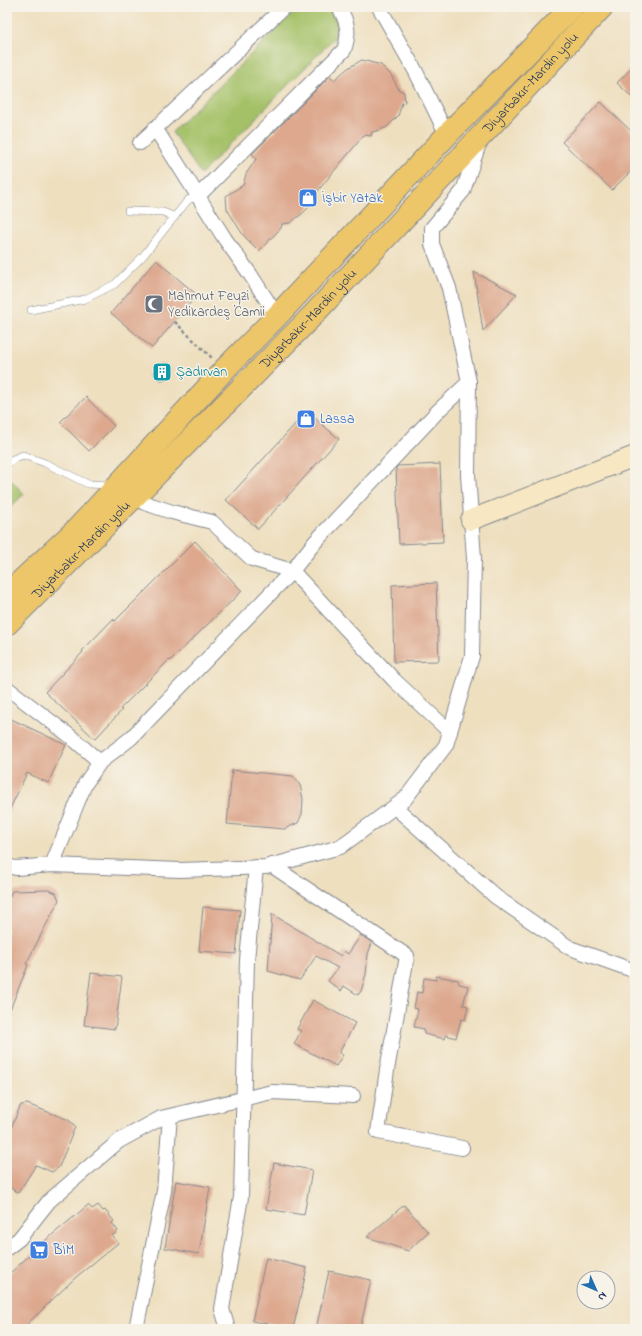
<svg xmlns="http://www.w3.org/2000/svg" width="642" height="1336" viewBox="0 0 642 1336" font-family="'Indie Flower',sans-serif">
  <style>
    .green { fill: #a4c168; stroke: #607863 }
    .building { fill: #dda88e }
    .lines { fill: none; stroke-linecap: round; stroke-linejoin: round }
    .lane-casing { stroke: #84878e; stroke-width: 8 }
    .street-casing { stroke: #84878e; stroke-width: 16 }
    .secondary-casing { stroke: #84878e; stroke-width: 22 }
    .highway-casing { stroke: #84878e; stroke-width: 24 }
    .path { stroke: #84878e; stroke-width: 2.5; stroke-dasharray: 3 3; stroke-linecap: butt }
    .lane { stroke: #fff; stroke-width: 7 }
    .street { stroke: #fff; stroke-width: 14 }
    .secondary { stroke: #f7e8c3; stroke-width: 20 }
    .highway { stroke: #ecc669; stroke-width: 22 }
    .labels { text-anchor: middle; dominant-baseline: central; stroke-width: 3; stroke-linejoin: round; paint-order: stroke }
    .street-label { font-size: 14px; fill: #1b2f5e; stroke: #f7f3e8 }
    .shop-label { font-size: 14px; fill: #366cbe; stroke: #f7f3e8; text-anchor: start }
    .worship-label { font-size: 14px; fill: #5b616d; stroke: #f7f3e8; text-anchor: start }
    .culture-label { font-size: 14px; fill: #0d838f; stroke: #f7f3e8; text-anchor: start }
  </style>
  <rect width="100%" height="100%" fill="#f7f3e8"/>
  <filter id="ink" filterUnits="userSpaceOnUse"><feTurbulence type="fractalNoise" baseFrequency=".025" numOctaves="2"/><feDisplacementMap in="SourceGraphic" scale="8" xChannelSelector="R" yChannelSelector="G"/><feConvolveMatrix kernelMatrix="1 2 1 2 8 2 1 2 1" color-interpolation-filters="sRGB"/></filter>
  <filter id="wash" filterUnits="userSpaceOnUse"><feTurbulence type="fractalNoise" baseFrequency=".012" numOctaves="4" result="noise"/><feDisplacementMap in="SourceGraphic" scale="16" xChannelSelector="R" yChannelSelector="G"/><feGaussianBlur stdDeviation="0.9" result="paint"/><feColorMatrix in="noise" values="0 0 0 0 0 0 0 0 0 0 0 0 0 0 0 0 0 1.4 0 .05"/><feComposite in="paint" operator="in"/></filter>
  <g filter="url(#wash)">
    <rect width="100%" height="100%" fill="#eedfbf"/>
    <g class="green">
      <path d="M299,7H327C337,20 339,21 335,37L201,174L172,132Z"/>
      <path d="M7,476L24,494L7,510Z"/>
    </g>
    <g id="blocks">
      <g class="building">
        <path d="M362,60L381,65L391,75L399,90L404,92L405,102L402,103L398,116L387,127L380,130L372,132L371,136L364,135L311,199L308,208L303,213L290,223L282,224L281,228L259,251L243,235L227,209L226,196L243,185L246,174L256,159L252,154L330,76L334,80L348,68Z"/>
        <path d="M635,64V100L617,83Z"/>
        <path d="M601,102L635,135V167L612,190L562,142Z"/>
        <path d="M156,260L197,295L152,348L111,313Z"/>
        <path d="M474,272L517,294L483,331Z"/>
        <circle cx="162" cy="372" r="8"/>
        <path d="M86,397L114,426L89,451L60,422Z"/>
        <path d="M307,411L339,439L258,529L226,500Z"/>
        <path d="M440,464L443,542L399,544L396,468L398,466Z"/>
        <path d="M195,541L242,591L170,661L169,660L120,709L122,710L95,739L45,692L83,652L82,651L113,619L115,621Z"/>
        <path d="M436,583L439,661L394,662L392,585Z"/>
        <path d="M7,717L66,745L48,783L27,773L7,815Z"/>
        <path d="M232,770L293,776L300,785L303,799L302,814L298,823L284,829L227,824Z"/>
        <path d="M49,890L56,893L59,900L26,964L28,965L7,1017V902L12,891Z"/>
        <path d="M203,907L240,910L236,954L199,951Z"/>
        <path d="M272,914L341,956L344,951L348,954L361,935L372,943L368,954L366,974L361,991L358,995L344,986L341,991L328,981L338,968L316,956L300,980L268,971Z"/>
        <path d="M91,973L122,977L115,1029L84,1025Z"/>
        <path d="M436,976L458,980L459,984L468,986L463,1005L468,1006L465,1020L461,1019L456,1038L446,1035L445,1039L424,1034V1029L414,1027L418,1009L414,1008L417,992L422,993L424,978L436,980Z"/>
        <path d="M313,1000L355,1023L339,1053L343,1055L336,1066L294,1044L301,1031L297,1029Z"/>
        <path d="M27,1104L69,1120L75,1127L59,1167L52,1172L36,1165L18,1193L7,1185V1138L19,1109L21,1105Z"/>
        <path d="M274,1163L312,1170L304,1215L266,1209Z"/>
        <path d="M176,1181L210,1187L199,1254L165,1248Z"/>
        <path d="M88,1205L92,1209L98,1205L103,1211L105,1210L114,1221L112,1223L118,1231L112,1236L118,1243L75,1278L22,1329H7V1276L46,1240Z"/>
        <path d="M404,1205L428,1232L408,1251L367,1237Z"/>
        <path d="M266,1258L307,1268L293,1329L252,1321Z"/>
        <path d="M329,1271L371,1280L360,1329H316Z"/>
      </g>
    </g>
  </g>
  <g filter="url(#ink)">
    <use href="#blocks" fill-opacity="0" stroke="#84878e" stroke-width="1"/>
    <g class="lines">
      <defs>
        <g id="lane">
          <path d="M128,211L163,212L175,217"/>
          <path d="M31,310L85,299L115,284L143,256L188,200L198,196"/>
          <path d="M7,464L13,459L23,455L45,463L88,484L111,485"/>
        </g>
        <g id="street">
          <path d="M379,7L416,72L447,135"/>
          <path d="M155,128L225,239L250,274L277,316"/>
          <path d="M140,143L284,7"/>
          <path d="M198,196L344,50C350,33 348,23 339,7"/>
          <path d="M134,497L145,503L172,512L212,522L252,559L292,571L394,680L450,732"/>
          <path d="M7,688L70,736L100,762"/>
          <path d="M395,807L496,897L570,948L635,971"/>
          <path d="M52,865L85,784L100,762L131,738L292,571L315,542L439,410L469,382"/>
          <path d="M271,865L407,956L387,1070L378,1132L462,1148"/>
          <path d="M7,866L16,868L52,865L180,870L266,867L340,847L405,799L446,745L472,656L474,558L468,475L469,382L449,288L432,244V228L463,191L480,141"/>
          <path d="M7,1248L19,1239L49,1201L119,1141L161,1118L272,1092L353,1096"/>
          <path d="M136,1329L164,1191L170,1116"/>
          <path d="M228,1329L222,1309L241,1197L247,960L256,867"/>
        </g>
        <path id="secondary" d="M471,520L635,456"/>
        <g id="highway">
          <path d="M7,594L78,528L224,370L277,316L447,135L572,7"/>
          <path id="s1" d="M7,624L134,497L311,317L602,7"/>
        </g>
      </defs>
      <use href="#lane" class="lane-casing"/>
      <use href="#street" class="street-casing"/>
      <use href="#secondary" class="secondary-casing"/>
      <use href="#highway" class="highway-casing"/>
      <path class="path" d="M175,322L212,358"/>
      <use href="#lane" class="lane"/>
      <use href="#street" class="street"/>
      <use href="#secondary" class="secondary"/>
      <use href="#highway" class="highway"/>
    </g>
  </g>
  <defs>
    <symbol id="shop-square" viewBox="-11 -11 22 22"><rect x="-9" y="-9" width="18" height="18" rx="4" fill="#3f7fe0" stroke="#f7f3e8"/><path d="M-5-2.5h2.3a2.7 3.5 0 0 1 5.4 0H5L5.5 6h-11ZM-1.5-2.5h3a1.5 2.3 0 0 0-3 0Z" fill="#fff"/></symbol>
    <symbol id="mosque-square" viewBox="-11 -11 22 22"><rect x="-9" y="-9" width="18" height="18" rx="4" fill="#6b7280" stroke="#f7f3e8"/><path d="M3.5-4.9A6 6 0 1 0 3.5 4.9A5 5 0 1 1 3.5-4.9Z" fill="#fff"/></symbol>
    <symbol id="building-square" viewBox="-11 -11 22 22"><rect x="-9" y="-9" width="18" height="18" rx="4" fill="#0f9aa8" stroke="#f7f3e8"/><path d="M-4-6H4V6H1V3H-1V6H-4ZM-2.5-4.3h1.7v1.8h-1.7ZM.8-4.3h1.7v1.8H.8ZM-2.5-1h1.7V.8h-1.7ZM.8-1h1.7V.8H.8Z" fill="#fff"/></symbol>
    <symbol id="supermarket-square" viewBox="-11 -11 22 22"><rect x="-9" y="-9" width="18" height="18" rx="4" fill="#3f7fe0" stroke="#f7f3e8"/><path d="M-6-5.5h2.5l.6 2H6L4.5 2H-2.5L-4.4-4H-6ZM-1.5 3.2a1.3 1.3 0 1 0 .1 0ZM3 3.2a1.3 1.3 0 1 0 .1 0Z" fill="#fff"/></symbol>
  </defs>
  <g fill-rule="evenodd">
    <use href="#shop-square" x="297" y="187" width="22" height="22"/>
    <use href="#mosque-square" x="143" y="293" width="22" height="22"/>
    <use href="#building-square" x="151" y="361" width="22" height="22"/>
    <use href="#shop-square" x="295" y="408" width="22" height="22"/>
    <use href="#supermarket-square" x="28" y="1239" width="22" height="22"/>
  </g>
  <g class="labels">
    <g class="street-label">
      <text stroke="none"><textPath href="#s1" startOffset="753">Diyarbakır-Mardin yolu</textPath></text>
      <text stroke="none"><textPath href="#s1" startOffset="429">Diyarbakır-Mardin yolu</textPath></text>
      <text stroke="none"><textPath href="#s1" startOffset="105">Diyarbakır-Mardin yolu</textPath></text>
    </g>
    <g class="shop-label">
      <text x="322" y="198">İşbir Yatak</text>
      <text x="320" y="419">Lassa</text>
      <text x="53" y="1250">BİM</text>
    </g>
    <g class="worship-label">
      <text x="168" y="296">Mahmut Feyzi<tspan x="168" dy="16">Yedikardeş Camii</tspan></text>
    </g>
    <g class="culture-label">
      <text x="176" y="372">Şadırvan</text>
    </g>
  </g>
  <rect width="642" height="1336" fill="none" stroke="#f7f3e8" stroke-width="24"/>
  <g transform="translate(596 1290) rotate(135)"><circle r="19" fill="#f7f3e8" stroke="#9fa5b1"/>
  <path d="M0-3L7 15L0 10L-7 15Z" fill="#1f6fb2"/>
  <text y="-6" font-size="11" font-weight="bold" text-anchor="middle" fill="#1b2f5e">N</text>
  </g>
</svg>
